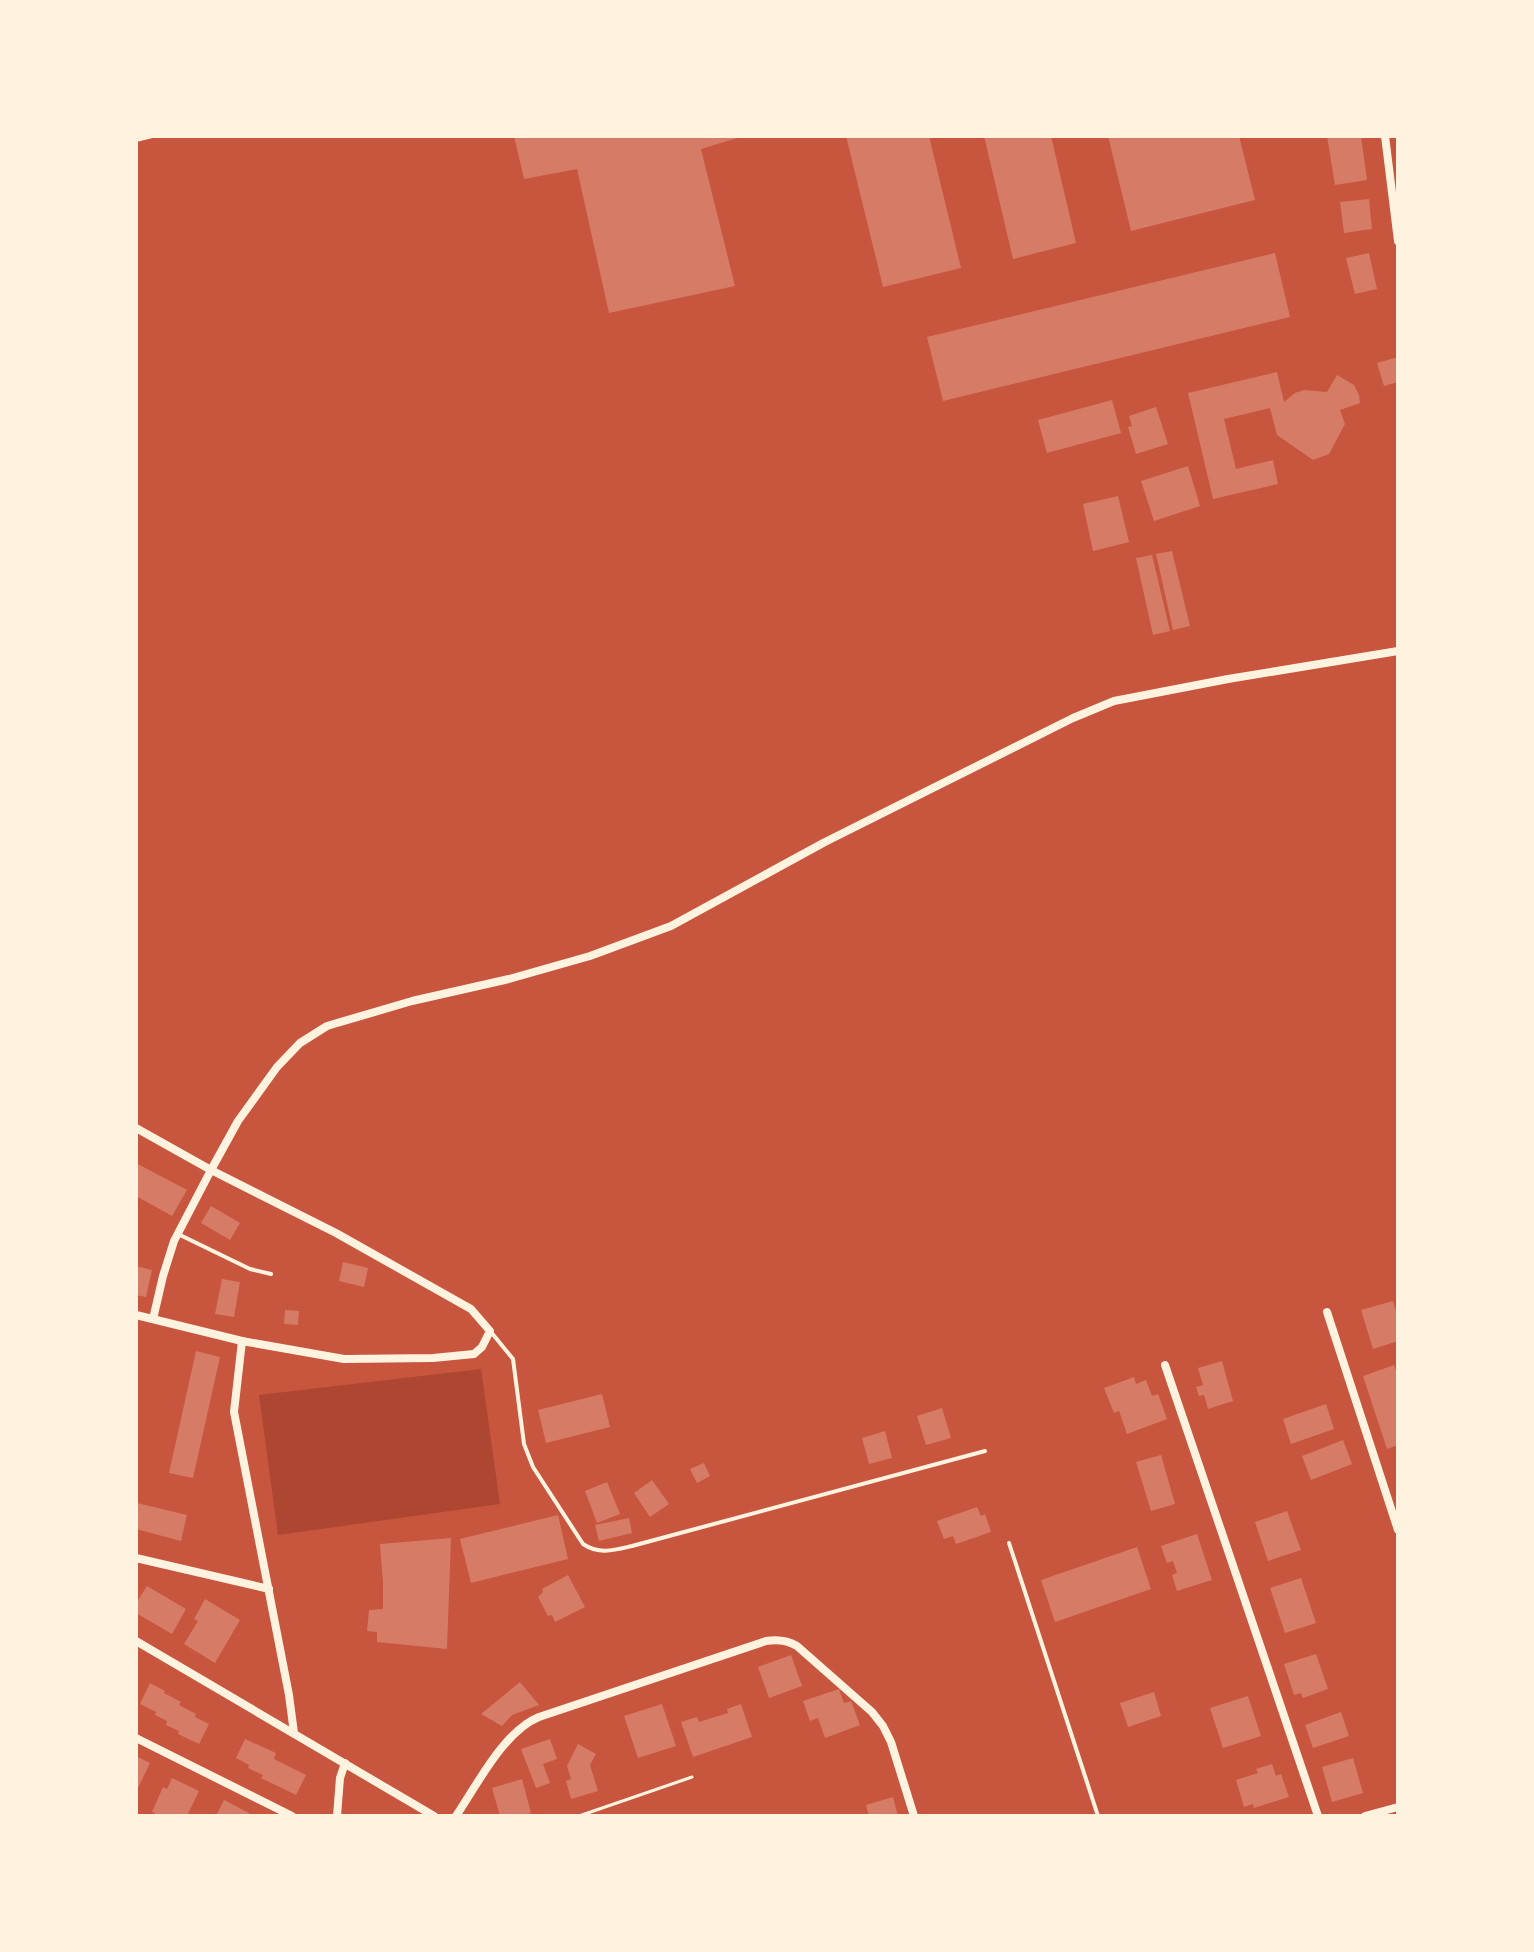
<svg xmlns="http://www.w3.org/2000/svg" width="1534" height="1952" viewBox="0 0 1534 1952" font-family="'Alegreya Sans',sans-serif">
  <style>
    .green { fill: #ae4732 }
    .building { fill: #d67c66 }
    .lines { fill: none; stroke-linecap: round; stroke-linejoin: round }
    .path { stroke: #fff3e0; stroke-width: 3 }
    .service { stroke: #fff3e0; stroke-width: 4 }
    .minor { stroke: #fff3e0; stroke-width: 8 }
  </style>
  <rect width="100%" height="100%" fill="#c8553d"/>
  <path class="green" d="M481,1369L500,1504L278,1535L259,1395Z"/>
  <g class="building">
    <path d="M514,136H744L701,149L735,286L609,313L577,169L524,179Z"/>
    <path d="M846,136H929L961,268L883,287Z"/>
    <path d="M984,136H1051L1076,243L1013,259Z"/>
    <path d="M1108,136H1239L1255,200L1131,231Z"/>
    <path d="M1327,136H1361L1367,180L1335,185Z"/>
    <path d="M1369,199L1372,229L1344,233L1340,202Z"/>
    <path d="M1275,253L1290,317L943,401L927,337Z"/>
    <path d="M1369,253L1377,289L1355,294L1346,258Z"/>
    <path d="M1398,357V382L1384,386L1377,363Z"/>
    <path d="M1277,372L1284,402L1295,393L1304,390L1327,392L1337,375L1354,385L1359,395L1360,403L1340,410L1345,424L1329,454L1313,460L1277,435L1270,408L1224,419L1236,469L1273,460L1278,484L1213,499L1188,393Z"/>
    <path d="M1112,400L1121,433L1047,453L1038,420Z"/>
    <path d="M1156,407L1168,444L1136,454L1128,427L1132,426L1129,416Z"/>
    <path d="M1188,466L1200,506L1154,521L1141,481Z"/>
    <path d="M1118,496L1129,542L1093,551L1083,504Z"/>
    <path d="M1172,551L1190,626L1173,630L1156,554Z"/>
    <path d="M1152,555L1170,631L1153,635L1136,558Z"/>
    <path d="M136,1163L187,1190L172,1216L136,1196Z"/>
    <path d="M211,1206L240,1223L230,1240L201,1223Z"/>
    <path d="M343,1262L368,1268L364,1287L339,1281Z"/>
    <path d="M136,1266L152,1270L146,1297L136,1295Z"/>
    <path d="M222,1279L240,1282L234,1317L215,1314Z"/>
    <path d="M1393,1301L1398,1319V1341L1373,1349L1361,1310Z"/>
    <path d="M285,1310L299,1311L298,1325L284,1324Z"/>
    <path d="M196,1351L220,1357L193,1478L169,1473Z"/>
    <path d="M1222,1361L1233,1401L1208,1409L1204,1395L1199,1396L1196,1387L1203,1385L1198,1368Z"/>
    <path d="M1394,1365L1398,1376V1445L1387,1449L1363,1376Z"/>
    <path d="M1134,1377L1136,1384L1146,1380L1152,1396L1158,1394L1167,1419L1127,1434L1119,1411L1114,1413L1104,1388Z"/>
    <path d="M602,1394L610,1427L546,1443L538,1410Z"/>
    <path d="M1326,1404L1334,1429L1291,1444L1283,1419Z"/>
    <path d="M942,1408L951,1438L926,1445L917,1416Z"/>
    <path d="M885,1431L892,1458L869,1464L862,1438Z"/>
    <path d="M1343,1440L1352,1464L1311,1480L1302,1456Z"/>
    <path d="M1161,1455L1175,1504L1151,1511L1136,1462Z"/>
    <path d="M704,1463L710,1476L697,1483L690,1469Z"/>
    <path d="M652,1480L669,1504L650,1517L634,1493Z"/>
    <path d="M607,1482L620,1514L597,1523L585,1491Z"/>
    <path d="M137,1503L187,1515L181,1541L136,1529Z"/>
    <path d="M977,1507L981,1516L985,1514L991,1532L956,1544L953,1536L944,1539L937,1521Z"/>
    <path d="M1287,1511L1301,1550L1268,1561L1255,1522Z"/>
    <path d="M558,1515L568,1559L471,1583L460,1539Z"/>
    <path d="M629,1518L632,1533L599,1541L595,1525Z"/>
    <path d="M1197,1534L1212,1580L1177,1591L1172,1575L1177,1573L1173,1561L1167,1563L1161,1546Z"/>
    <path d="M451,1538L447,1649L377,1642V1632L367,1631L369,1610L383,1609V1583L380,1544Z"/>
    <path d="M1137,1547L1151,1589L1055,1622L1041,1580Z"/>
    <path d="M568,1575L585,1607L555,1622L552,1615L548,1616L538,1597L543,1592L542,1589Z"/>
    <path d="M1301,1578L1316,1623L1285,1633L1270,1588Z"/>
    <path d="M147,1586L186,1609L172,1634L136,1613V1603Z"/>
    <path d="M205,1599L240,1620L215,1663L184,1644L198,1621L194,1619Z"/>
    <path d="M1316,1654L1328,1689L1303,1698L1301,1693L1294,1695L1284,1664Z"/>
    <path d="M791,1655L802,1686L769,1698L758,1667Z"/>
    <path d="M520,1682L539,1705L512,1715L502,1726L481,1714Z"/>
    <path d="M150,1683L165,1691L164,1693L181,1702L179,1705L196,1714L195,1717L209,1724L199,1744L178,1734L179,1731L166,1725L167,1721L155,1715L156,1712L140,1704Z"/>
    <path d="M839,1689L844,1703L851,1701L860,1725L825,1738L818,1718L810,1721L803,1701Z"/>
    <path d="M1154,1692L1161,1716L1128,1727L1120,1703Z"/>
    <path d="M1248,1696L1261,1736L1223,1748L1210,1708Z"/>
    <path d="M662,1704L676,1746L638,1758L624,1716Z"/>
    <path d="M741,1704L752,1737L693,1757L681,1722L697,1717L699,1722L728,1713L727,1709Z"/>
    <path d="M1341,1712L1349,1736L1313,1748L1305,1725Z"/>
    <path d="M245,1739L276,1753L274,1759L306,1775L296,1795L261,1778L263,1775L248,1768L249,1765L236,1758Z"/>
    <path d="M550,1739L557,1759L543,1764L550,1783L536,1788L521,1749Z"/>
    <path d="M578,1744L596,1754L590,1765L598,1791L571,1799L566,1781L571,1779L567,1766Z"/>
    <path d="M136,1756L150,1763L136,1792Z"/>
    <path d="M1353,1758L1363,1793L1332,1802L1322,1767Z"/>
    <path d="M1272,1764L1276,1776L1281,1774L1289,1797L1254,1808L1253,1804L1244,1807L1236,1780L1258,1773L1256,1769Z"/>
    <path d="M172,1778L199,1791L187,1816H154L155,1813L152,1812L163,1787L167,1789Z"/>
    <path d="M522,1779L531,1813L522,1816H500L492,1788Z"/>
    <path d="M893,1797L898,1816H869L866,1805Z"/>
    <path d="M224,1800L249,1813L248,1816H216Z"/>
  </g>
  <g class="lines">
    <path class="path" d="M579,1816L692,1777"/>
    <g class="service">
      <path d="M136,140L152,136"/>
      <path d="M180,1235L250,1269L271,1274"/>
      <path d="M491,1332L513,1359L524,1444L533,1467L583,1544C599,1555 615,1550 632,1546L985,1451"/>
      <path d="M1009,1543L1098,1816"/>
    </g>
    <g class="minor">
      <path d="M1385,136L1398,241"/>
      <path d="M136,1128L211,1170L336,1233L471,1309L490,1331L482,1347L474,1354L433,1358L344,1359L242,1341L136,1315"/>
      <path d="M1327,1312L1398,1530"/>
      <path d="M153,1319L163,1276L174,1241L211,1170L238,1121L277,1067L300,1043L327,1026L412,1001L509,979L590,956L671,926L825,842L1073,718L1114,701L1228,679L1398,651"/>
      <path d="M242,1341L234,1412L289,1695L294,1733"/>
      <path d="M1165,1365L1318,1816"/>
      <path d="M136,1558L269,1589"/>
      <path d="M136,1641L434,1816"/>
      <path d="M136,1738L292,1816"/>
      <path d="M337,1816L340,1778L345,1763"/>
      <path d="M456,1816C477,1785 504,1731 539,1717L766,1641C778,1639 787,1640 797,1646L872,1712L883,1726L891,1742L914,1816"/>
      <path d="M1365,1816L1398,1807"/>
    </g>
  </g>
  <rect width="1534" height="1952" fill="none" stroke="#fff3e0" stroke-width="276"/>
</svg>
